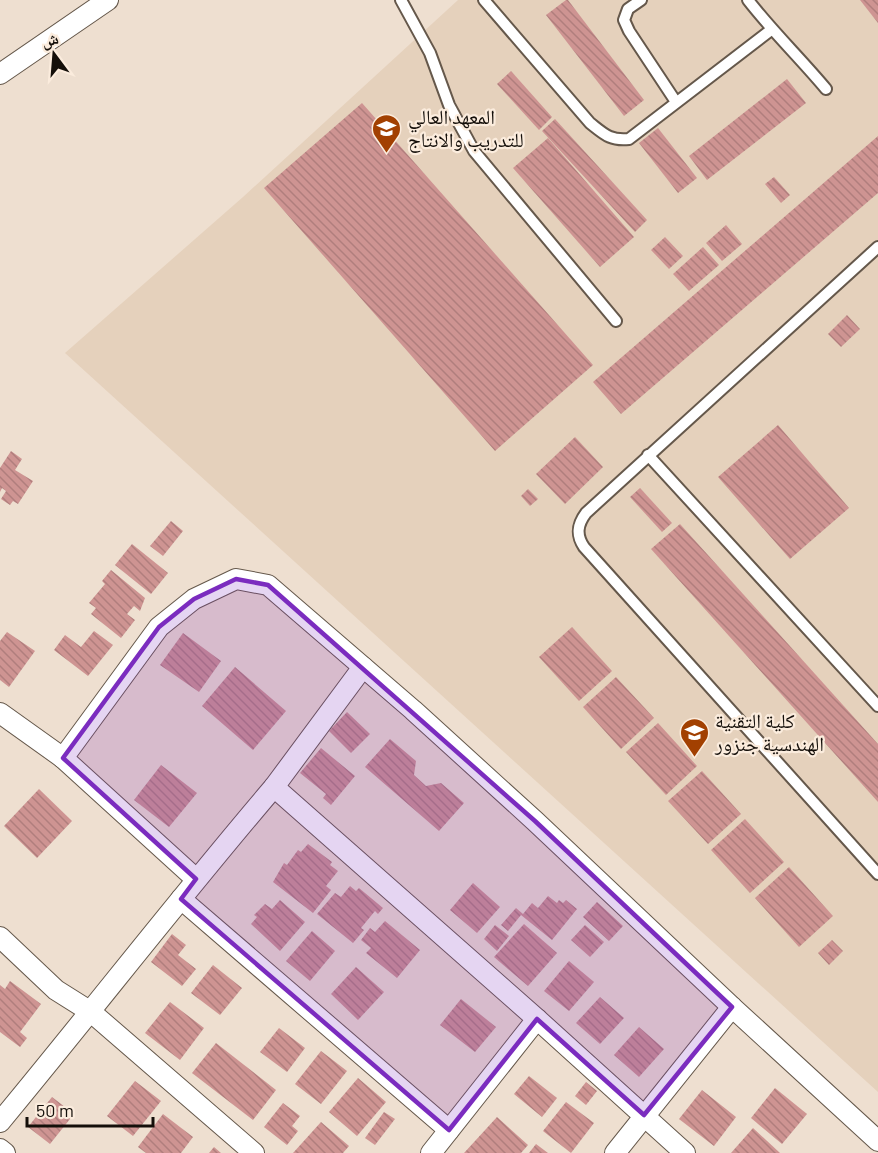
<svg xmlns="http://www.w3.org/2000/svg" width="878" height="1153" viewBox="0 0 878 1153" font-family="Barlow,'Noto Naskh Arabic',sans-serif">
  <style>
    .built { fill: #e5d1bc }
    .building { fill: url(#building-back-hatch) }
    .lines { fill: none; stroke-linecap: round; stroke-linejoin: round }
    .lane-casing { stroke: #65584b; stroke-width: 14 }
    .street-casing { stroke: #65584b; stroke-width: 22 }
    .lane { stroke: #fff; stroke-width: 10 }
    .street { stroke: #fff; stroke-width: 20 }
    .marked { fill: #7b2cbf; fill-opacity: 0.2; stroke: #7b2cbf; stroke-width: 4.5; stroke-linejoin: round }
    .labels { text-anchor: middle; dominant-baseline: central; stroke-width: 4.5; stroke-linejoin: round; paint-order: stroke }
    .poi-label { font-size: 20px; fill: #140f0a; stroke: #fbecdd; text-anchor: start }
  </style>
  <defs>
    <pattern id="building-back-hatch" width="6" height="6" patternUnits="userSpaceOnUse" patternTransform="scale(1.5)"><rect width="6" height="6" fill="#ce9492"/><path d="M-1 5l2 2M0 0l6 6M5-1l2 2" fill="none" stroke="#b07e7d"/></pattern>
  </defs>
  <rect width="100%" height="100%" fill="#eedfd0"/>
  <path class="built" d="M458,0H878V1092L65,353L243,197Z"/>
  <g class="building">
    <path d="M566,0H568L644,100L624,116L546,15Z"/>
    <path d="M860,0H878V23Z"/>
    <path d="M511,71L552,117L539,130L497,84Z"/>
    <path d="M787,79L806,103L707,180L689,156Z"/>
    <path d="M362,103L593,365L495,451L264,188Z"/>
    <path d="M555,119L647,220L635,232L542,131Z"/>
    <path d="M658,128L697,178L678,193L639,143Z"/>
    <path d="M878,136V193L621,414L593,382Z"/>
    <path d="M548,138L634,237L600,267L513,168Z"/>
    <path d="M774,177L790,195L781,203L765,184Z"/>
    <path d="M726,225L742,244L722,261L706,243Z"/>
    <path d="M665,237L683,256L669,269L651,250Z"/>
    <path d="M703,247L719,265L689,291L673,274Z"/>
    <path d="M847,315L860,329L841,347L828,334Z"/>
    <path d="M778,425L849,508L790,559L718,477Z"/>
    <path d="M575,437L603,467L565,504L536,474Z"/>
    <path d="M11,451L22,459L15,470L33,481L18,504L13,501L10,505L1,499L6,491L2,488L0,492V468Z"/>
    <path d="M640,488L672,523L662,532L630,497Z"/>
    <path d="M528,489L538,499L530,506L521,496Z"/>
    <path d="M171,521L183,531L163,556L150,546Z"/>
    <path d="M680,524L878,744V802L651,549Z"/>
    <path d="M132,544L168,573L151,594L115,565Z"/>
    <path d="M111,570L145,598L140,611L134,606L127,614L135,620L121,638L91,614L96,608L89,603L105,584L102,581Z"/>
    <path d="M572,627L612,671L579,701L539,657Z"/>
    <path d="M94,631L113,645L88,676L54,650L65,635L81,647Z"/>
    <path d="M7,632L35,651L9,687L0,680V641Z"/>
    <path d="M183,633L221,661L199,692L160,665Z"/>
    <path d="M235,667L286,711L253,750L202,706Z"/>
    <path d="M616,677L654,718L621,749L583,707Z"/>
    <path d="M347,712L370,734L351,753L329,731Z"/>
    <path d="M658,723L697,766L666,795L626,752Z"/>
    <path d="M390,739L416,761L414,775L426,786L441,783L464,803L439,831L365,767Z"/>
    <path d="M321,748L355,776L331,805L323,798L326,794L300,773Z"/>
    <path d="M161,765L197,793L169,827L134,800Z"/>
    <path d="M702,771L741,814L708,844L668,801Z"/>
    <path d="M39,789L72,821L37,858L4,826Z"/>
    <path d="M745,819L784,862L750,893L711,850Z"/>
    <path d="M308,844L332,862L330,865L338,871L326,886L331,890L313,913L273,882L284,863L287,865L298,850L301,852Z"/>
    <path d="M789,867L833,916L799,947L755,898Z"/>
    <path d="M473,883L500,907L477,933L450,910Z"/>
    <path d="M350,886L356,891L359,888L383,908L378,914L375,911L361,928L364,930L353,943L317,914L335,893L341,897Z"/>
    <path d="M548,896L557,903L559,900L563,903L566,900L577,909L552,940L521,915L508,931L501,925L516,908L523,914L532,903L538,908Z"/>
    <path d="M280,900L305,922L280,951L251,924L257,917L254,915L265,904L272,909Z"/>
    <path d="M597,902L623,926L609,941L583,917Z"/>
    <path d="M385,921L420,950L397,978L366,953L371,948L361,940L370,928L375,932Z"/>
    <path d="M524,924L557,953L528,986L494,957Z"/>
    <path d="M495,925L509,936L497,951L484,939Z"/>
    <path d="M585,925L604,942L590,957L571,940Z"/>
    <path d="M312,931L335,951L310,981L286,961Z"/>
    <path d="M172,934L186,945L178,955L196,969L182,986L151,962Z"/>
    <path d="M832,940L843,951L829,965L818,953Z"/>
    <path d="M569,961L594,982L569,1011L544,991Z"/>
    <path d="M213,965L242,988L220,1015L191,993Z"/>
    <path d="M356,967L384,992L358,1020L331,994Z"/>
    <path d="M10,981L41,1004L20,1032L27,1038L20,1047L0,1032V985L5,989Z"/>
    <path d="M600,997L624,1018L600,1044L576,1023Z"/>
    <path d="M461,999L496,1027L475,1052L440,1025Z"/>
    <path d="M170,1002L204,1028L180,1060L145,1033Z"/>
    <path d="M639,1027L664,1049L639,1077L614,1055Z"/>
    <path d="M279,1028L305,1048L287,1072L260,1052Z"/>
    <path d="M216,1043L276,1090L253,1120L192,1073Z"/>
    <path d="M321,1051L347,1071L321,1104L295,1084Z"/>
    <path d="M529,1076L557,1098L542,1117L514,1094Z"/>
    <path d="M358,1078L386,1102L357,1136L329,1112Z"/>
    <path d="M135,1081L161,1101L133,1136L107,1116Z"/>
    <path d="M586,1082L597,1091L586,1105L575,1096Z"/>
    <path d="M775,1088L807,1114L782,1144L751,1118Z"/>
    <path d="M702,1090L736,1117L714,1146L679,1119Z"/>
    <path d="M52,1097L74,1114L50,1144L28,1127Z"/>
    <path d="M566,1102L594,1123L571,1153L543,1131Z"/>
    <path d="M283,1103L300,1116L292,1126L298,1131L287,1145L264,1127Z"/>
    <path d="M384,1112L395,1119L375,1145L365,1138Z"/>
    <path d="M163,1114L193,1137L181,1153H146L138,1147Z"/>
    <path d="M497,1117L528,1145L521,1153H464Z"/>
    <path d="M321,1122L349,1146L343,1153H293Z"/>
    <path d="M753,1128L780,1153H731Z"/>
    <path d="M536,1144L548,1153H529Z"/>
    <path d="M214,1147L221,1153H209Z"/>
  </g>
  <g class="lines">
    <defs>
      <g id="lane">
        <path d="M401,0L430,53L449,105L474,151L616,321"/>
        <path d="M484,0L590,123C604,134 610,141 629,139L771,30"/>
        <path d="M641,0L628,9L624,20L629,31L676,102"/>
        <path d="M748,0C772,31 801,59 826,89"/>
        <path d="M878,247L586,513C577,525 576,535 584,547L878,874"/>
        <path d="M648,455L878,706"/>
      </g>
      <g id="street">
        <path d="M0,74L108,0"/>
        <path d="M0,713L63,758L159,627L194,599L236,579L268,585L413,710L535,821L732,1007"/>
        <path d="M63,758L196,879"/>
        <path d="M274,787L363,667"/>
        <path d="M181,899L449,1130"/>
        <path d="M0,937L56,990L91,1012L254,1153"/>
        <path d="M0,1122C92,1011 180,897 274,787L537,1019L685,1153"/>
        <path d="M0,1149L5,1153"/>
        <path d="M431,1153L537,1019"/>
        <path d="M615,1153L732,1007L878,1141"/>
      </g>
    </defs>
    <use href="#lane" class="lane-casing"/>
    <use href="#street" class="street-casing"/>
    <use href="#lane" class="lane"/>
    <use href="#street" class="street"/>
  </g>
  <path class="marked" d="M236,579L268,585L535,821L732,1007L644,1115L537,1019L449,1130L181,899L196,879L63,758L159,627L194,599Z"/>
  <defs>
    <symbol id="university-pin" viewBox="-11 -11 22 30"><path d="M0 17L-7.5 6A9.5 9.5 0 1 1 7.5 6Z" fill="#a24001" stroke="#fbecdd"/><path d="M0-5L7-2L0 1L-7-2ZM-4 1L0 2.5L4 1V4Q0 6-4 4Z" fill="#fff"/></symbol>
  </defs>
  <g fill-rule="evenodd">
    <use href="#university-pin" x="370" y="112" width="33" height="45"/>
    <use href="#university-pin" x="678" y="716" width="33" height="45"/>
  </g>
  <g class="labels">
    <g class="poi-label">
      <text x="408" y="116">المعهد العالي<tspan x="408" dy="23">للتدريب والانتاج</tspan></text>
      <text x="715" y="720">كلية التقنية<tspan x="715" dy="23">الهندسية جنزور</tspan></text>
    </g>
  </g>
  <g transform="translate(54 54) rotate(344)" stroke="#fbecdd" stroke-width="4.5" paint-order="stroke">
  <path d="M0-4.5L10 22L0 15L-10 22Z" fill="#140f0a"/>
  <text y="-9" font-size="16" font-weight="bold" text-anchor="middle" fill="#140f0a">ش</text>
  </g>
  <path d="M27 1117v9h126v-9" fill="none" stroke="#140f0a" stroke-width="3"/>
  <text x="36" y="1117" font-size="18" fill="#140f0a" stroke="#fbecdd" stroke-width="4.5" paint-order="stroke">50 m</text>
</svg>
